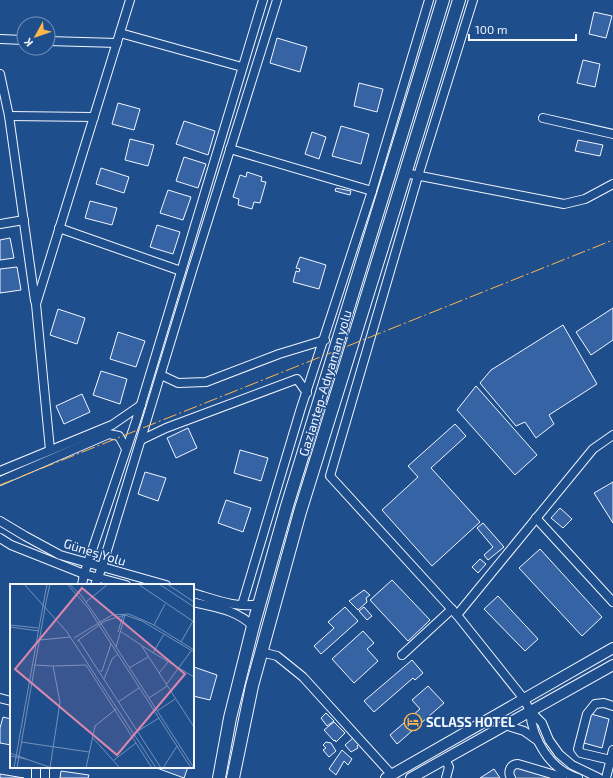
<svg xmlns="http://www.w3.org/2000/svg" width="613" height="778" viewBox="0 0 613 778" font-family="'Exo 2',sans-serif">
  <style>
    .parking { fill: #305b95; stroke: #a8bbd7 }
    .building { fill: #3563a3; stroke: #f2f6ff }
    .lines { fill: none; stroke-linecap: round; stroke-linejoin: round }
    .minor-casing { stroke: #f2f6ff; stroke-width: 10 }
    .major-casing { stroke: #f2f6ff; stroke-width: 12 }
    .highway-casing { stroke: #f2f6ff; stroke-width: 14 }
    .minor { stroke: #1f4e8c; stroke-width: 8 }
    .major { stroke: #1f4e8c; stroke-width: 10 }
    .highway { stroke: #1f4e8c; stroke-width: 12 }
    .power { stroke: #ffb74d; stroke-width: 1; stroke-dasharray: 14 3 2 3; stroke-linecap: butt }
    .labels { text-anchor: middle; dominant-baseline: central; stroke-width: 3; stroke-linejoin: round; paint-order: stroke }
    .street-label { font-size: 13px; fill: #f2f6ff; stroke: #1f4e8c }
    .poi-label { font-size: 13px; font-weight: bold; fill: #f2f6ff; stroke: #1f4e8c; text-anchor: start }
    .inset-road { fill: none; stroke: #7391ba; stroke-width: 1 }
    .view { fill: #da87ad; fill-opacity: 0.15; stroke: #da87ad; stroke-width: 2 }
    .inset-edge { fill: none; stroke: #f2f6ff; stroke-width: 2 }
  </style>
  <rect width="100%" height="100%" fill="#1f4e8c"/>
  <path class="parking" d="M516,766L522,767L567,778H513L512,769Z"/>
  <g class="building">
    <path d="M594,12L612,16L606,38L589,34Z"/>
    <path d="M277,38L307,47L300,72L270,63Z"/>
    <path d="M583,60L600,64L595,87L577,83Z"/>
    <path d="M359,83L383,89L377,112L354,106Z"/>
    <path d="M118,103L140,109L134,130L112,124Z"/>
    <path d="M184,121L215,131L208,155L176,144Z"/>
    <path d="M341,126L369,134L361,164L332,156Z"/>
    <path d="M312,132L326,137L319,159L305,154Z"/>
    <path d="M130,139L154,145L148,166L125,160Z"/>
    <path d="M578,140L603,145L600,156L575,151Z"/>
    <path d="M184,157L206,164L198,188L176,181Z"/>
    <path d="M101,168L129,177L124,193L96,184Z"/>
    <path d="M247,172L262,177L261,181L266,182L260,203L254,202L252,209L238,205L239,199L233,197L240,175L246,177Z"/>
    <path d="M336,188L351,191L350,195L335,191Z"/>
    <path d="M168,190L191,197L183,220L160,213Z"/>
    <path d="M90,201L117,208L112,225L85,218Z"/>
    <path d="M157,225L180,232L173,254L150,247Z"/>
    <path d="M10,238L14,258L0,260V240Z"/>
    <path d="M300,257L326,265L319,289L293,282L296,271L299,272L300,269L296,268Z"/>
    <path d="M17,267L21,290L0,293V269Z"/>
    <path d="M613,308V340L591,355L576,332Z"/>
    <path d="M58,309L85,318L77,344L50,335Z"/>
    <path d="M563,325L597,384L549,415L554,424L536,438L525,422L516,426L480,383L491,370Z"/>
    <path d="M118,332L145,341L136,367L110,359Z"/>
    <path d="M101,371L127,379L120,404L93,395Z"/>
    <path d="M476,386L537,455L515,475L457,410Z"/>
    <path d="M82,394L90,412L64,424L56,406Z"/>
    <path d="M455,424L466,436L431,468L480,522L432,566L382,510L418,477L408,466Z"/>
    <path d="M188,428L197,448L176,458L167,438Z"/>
    <path d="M240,450L268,458L261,481L234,473Z"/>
    <path d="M145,472L166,478L158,501L138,494Z"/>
    <path d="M613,482V523L594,493Z"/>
    <path d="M226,500L251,508L243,532L218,523Z"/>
    <path d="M560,508L572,519L563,528L551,518Z"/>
    <path d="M483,523L504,547L488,560L484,555L493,547L477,528Z"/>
    <path d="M540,549L602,617L582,636L519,568Z"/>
    <path d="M480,559L486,564L478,573L472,567Z"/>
    <path d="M392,580L430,620L408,641L370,600Z"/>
    <path d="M364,590L370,595L366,598L367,602L358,610L349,601Z"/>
    <path d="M498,596L538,639L525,651L484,609Z"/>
    <path d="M345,607L358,621L321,654L314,646L334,628L328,622Z"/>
    <path d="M364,607L372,616L367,620L359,611Z"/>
    <path d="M363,631L374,643L367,649L378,661L354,683L332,659Z"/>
    <path d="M412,660L423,673L415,680L413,678L374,712L364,701Z"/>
    <path d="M194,667L217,675L210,700L193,696V669Z"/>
    <path d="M428,686L444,703L397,744L390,735L420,709L412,700Z"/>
    <path d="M326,713L334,721L327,726L321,718Z"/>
    <path d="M591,714L609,719L602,748L584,743Z"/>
    <path d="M3,717L11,719V745L0,743V728Z"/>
    <path d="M334,722L345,733L336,742L335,740L334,741L324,730Z"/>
    <path d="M353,738L359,744L357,746L358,748L351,752L345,745Z"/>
    <path d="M326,742L331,743L336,751L329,757L323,750L326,748L323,745Z"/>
    <path d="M342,750L352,759L348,765L344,761L336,775L329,769Z"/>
    <path d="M154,767H188L184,778Z"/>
    <path d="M494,769L500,778H480Z"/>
    <path d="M61,771L89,775L88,778H60Z"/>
    <path d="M0,774L24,778H0Z"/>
  </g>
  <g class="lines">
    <defs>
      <g id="minor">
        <path d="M120,33L242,67"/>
        <path d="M0,39L24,40"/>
        <path d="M48,41L117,43"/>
        <path d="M0,74L9,116L35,301"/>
        <path d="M9,116L94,117"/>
        <path d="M543,118L613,134"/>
        <path d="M230,149L372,191"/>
        <path d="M405,173L564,204L585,199L613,184"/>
        <path d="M0,224L24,220"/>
        <path d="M59,228L181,271"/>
        <path d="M161,375L178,383L206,382L279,354L325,340"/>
        <path d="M141,440L166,428L297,379L307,393"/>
        <path d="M50,450L36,304L130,0"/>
        <path d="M0,471L112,425L141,405"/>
        <path d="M0,481L109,434L119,436L126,449"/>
        <path d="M536,518L613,602"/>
        <path d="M0,521L25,536L60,555L166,585"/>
        <path d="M0,538L11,545L84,574L126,585"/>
        <path d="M82,585L84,574L136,421L263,0"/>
        <path d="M95,585L102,567L192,271L277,0"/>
        <path d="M193,593C214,599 237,609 259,604"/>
        <path d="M193,602C216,608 235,609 253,626"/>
        <path d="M242,605L301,408L371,194L429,0"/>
        <path d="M457,615L330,476L418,176L473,0"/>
        <path d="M261,652L277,656L303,677L392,775"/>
        <path d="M402,655L452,609"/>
        <path d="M0,698L11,701"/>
        <path d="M530,711C532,739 550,770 578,778"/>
        <path d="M505,725L524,731L538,741"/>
        <path d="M445,759L449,767L446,778"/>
        <path d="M611,760L581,753L578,749L587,714L595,704L604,703L613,706"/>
        <path d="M36,778V767"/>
        <path d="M45,778V767"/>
        <path d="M511,778C507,771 511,764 518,764L562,777"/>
        <path d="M599,778L572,765L559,754L549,740L542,723L530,711L524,699L457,615L593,449L613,435"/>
        <path d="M606,778L613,750"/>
      </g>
      <g id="major">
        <path d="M386,778L613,648"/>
        <path d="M411,778L613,665"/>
      </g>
      <g id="highway">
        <path d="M219,778L230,718L253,626L287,506L443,0"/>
        <path d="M233,778L252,686L300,512L459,0"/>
      </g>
    </defs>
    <use href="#minor" class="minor-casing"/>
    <use href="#major" class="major-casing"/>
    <use href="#highway" class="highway-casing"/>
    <use href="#minor" class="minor"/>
    <use href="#major" class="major"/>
    <use href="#highway" class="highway"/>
    <path class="power" d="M0,485L613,240"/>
  </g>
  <defs>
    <symbol id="hotel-ring" viewBox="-11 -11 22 22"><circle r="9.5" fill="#1f4e8c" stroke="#ffb74d" stroke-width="1.5"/><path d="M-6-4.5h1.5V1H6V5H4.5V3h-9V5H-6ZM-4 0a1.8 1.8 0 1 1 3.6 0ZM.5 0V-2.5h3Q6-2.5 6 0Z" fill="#ffb74d"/></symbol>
  </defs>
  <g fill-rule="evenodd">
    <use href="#hotel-ring" x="403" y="712" width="20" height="20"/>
  </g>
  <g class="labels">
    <g class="street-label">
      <text transform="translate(325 383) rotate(-73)">Gaziantep-Adıyaman yolu</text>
      <text transform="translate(95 552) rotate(17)">Güneş Yolu</text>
    </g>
    <g class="poi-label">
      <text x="426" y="722">SCLASS HOTEL</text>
    </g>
  </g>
  <g transform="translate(10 584)">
    <rect width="184" height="184" fill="#1f4e8c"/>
    <path class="inset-road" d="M14,0L57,48L146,184M57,0L78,24L181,184M59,0L71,11L90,38L184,184M128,0L184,38M149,0L184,23M157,0L184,18M34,16L37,0M36,18L40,0M76,18L98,0M0,41L28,44M144,41L155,20M0,43L29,47M110,47L131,61L184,143M108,48L113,31M64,54L102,31L119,30L144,41L184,66M68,55L151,184M30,56L60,53M67,57L95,37L115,31L132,37L184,68M171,58L183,37M132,62L184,93M106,63L115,31M143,69L154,50M24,81L43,82L50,118L40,184M43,82L76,81L142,184M119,84L138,73M90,87H92L101,60M149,89L158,78M94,95L102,75L108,70M156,101L181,67M139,114L157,102M108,118L129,104M147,127L165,115M128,147L149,134M82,153L110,184M11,158L79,168M0,169L19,176M0,172L16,175M19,176L42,184M104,176L126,159M4,184L34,16M7,184L36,18M76,184L85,142L106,125M153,184L167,162"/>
    <path class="view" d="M72,4L175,90L107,171L5,85Z"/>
    <rect width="184" height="184" class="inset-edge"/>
  </g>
  <g transform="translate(36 36) rotate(230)"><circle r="19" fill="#1f4e8c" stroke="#7391ba"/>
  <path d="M0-3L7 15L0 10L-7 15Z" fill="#ffb74d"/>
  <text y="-6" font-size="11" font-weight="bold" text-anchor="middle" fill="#f2f6ff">K</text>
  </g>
  <path d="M469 34v6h107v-6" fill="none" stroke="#f2f6ff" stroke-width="2"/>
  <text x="475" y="34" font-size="12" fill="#f2f6ff" stroke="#1f4e8c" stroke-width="3" paint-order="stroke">100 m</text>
</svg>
